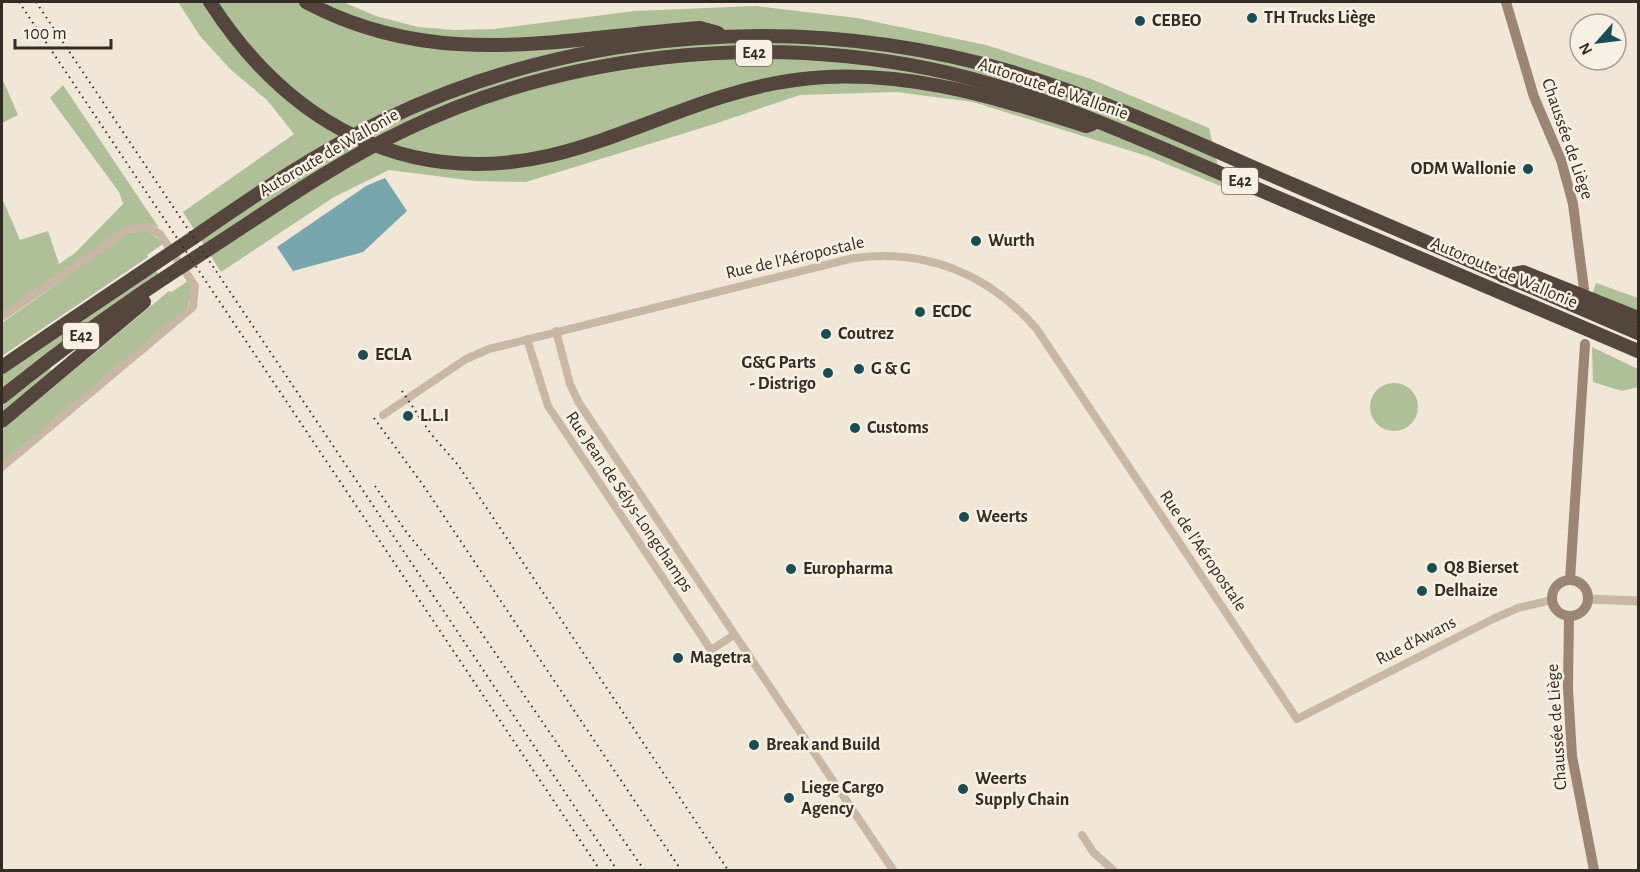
<svg xmlns="http://www.w3.org/2000/svg" width="1640" height="872" viewBox="0 0 1640 872" font-family="'Alegreya Sans',sans-serif">
  <style>
    .green { fill: #afbf98 }
    .water { fill: #77a6ad }
    .lines { fill: none; stroke-linecap: round; stroke-linejoin: round }
    .minor { stroke: #c8b7a4; stroke-width: 8 }
    .tertiary { stroke: #c8b7a4; stroke-width: 9 }
    .secondary { stroke: #9b8675; stroke-width: 10 }
    .motorway { stroke: #54463d; stroke-width: 14 }
    .rail { stroke: #332b25; stroke-width: 2; stroke-dasharray: 1.5 4.5; stroke-linecap: butt }
    .poi-dot { fill: #1c4c54; stroke: #f8f0e3; stroke-width: 2 }
    .labels { text-anchor: middle; dominant-baseline: central; stroke-width: 5; stroke-linejoin: round; paint-order: stroke }
    .shield { fill: #f8f0e3; stroke: #6e665e; stroke-width: 1.5 }
    .shield-label { font-size: 16px; font-weight: bold; fill: #332b25 }
    .poi-label { font-size: 18px; font-weight: bold; fill: #332b25; stroke: #f8f0e3; text-anchor: start }
    .street-label { font-size: 18px; fill: #332b25; stroke: #f8f0e3 }
  </style>
  <rect width="100%" height="100%" fill="#f0e7d7"/>
  <g class="green">
    <path d="M178,2H343L376,16L418,27L454,30L494,29L634,11L756,6L857,18L986,45L1091,79L1209,128L1223,187L1147,156L973,102L896,92L800,95L711,125L526,182L475,181L389,170L334,197L221,272L183,212L294,134L267,100L231,70L200,36Z"/>
    <path d="M2,78L18,115L2,123Z"/>
    <path d="M63,85L159,228L149,224L125,228L2,313V198L20,240L48,231L59,264L75,253L123,204L119,192L50,98Z"/>
    <path d="M146,230L164,243L147,255L148,257L2,356V323L129,232Z"/>
    <path d="M156,271L159,275L2,391V375Z"/>
    <path d="M189,280L193,290L187,309L2,465V430L169,291L172,292Z"/>
    <path d="M1596,283L1638,298V312L1592,295Z"/>
    <path d="M1592,347L1638,369V387L1622,391L1593,382Z"/>
    <path d="M50,368L51,371L2,414V406Z"/>
    <circle cx="1394" cy="407" r="24"/>
  </g>
  <path class="water" d="M385,178L407,211L363,252L293,271L277,247L366,186Z"/>
  <g class="lines">
    <g class="minor">
      <path d="M2,317L127,230L147,227L160,234L195,286L193,307L2,467"/>
      <path d="M556,331L570,384L579,403L893,870"/>
      <path d="M527,339L548,406L711,650L734,635"/>
      <path d="M383,415L466,359L489,349L854,258C926,248 988,274 1036,328L1297,719L1493,619L1518,608L1552,600"/>
      <path d="M1082,835L1093,852L1113,870"/>
    </g>
    <path class="tertiary" d="M1588,599L1638,601"/>
    <g class="secondary">
      <path d="M1506,2L1534,97L1561,160L1573,204L1584,289"/>
      <path d="M1570,580L1585,344"/>
      <circle cx="1570" cy="598" r="18"/>
      <path d="M1569,616L1568,688L1572,756L1594,870"/>
    </g>
    <g class="motorway">
      <path d="M210,2C288,123 406,189 552,155C634,135 710,91 795,80C896,66 991,96 1086,126L1092,124"/>
      <path d="M306,2C437,72 560,38 700,28L718,33"/>
      <path d="M1503,276L1523,272L1638,318"/>
      <path d="M2,367C63,325 125,284 187,242C251,198 314,154 384,120C578,27 806,12 1012,72C1109,101 1201,145 1294,185C1409,234 1523,284 1638,333"/>
      <path d="M2,397C65,346 130,299 198,256C267,212 331,165 405,130C565,53 758,34 931,69C1037,91 1135,137 1234,179C1369,236 1504,293 1638,351"/>
      <path d="M2,421L144,302"/>
    </g>
    <g class="rail">
      <path d="M19,2L600,870"/>
      <path d="M36,2L617,870"/>
      <path d="M402,391L431,434L458,465L728,870"/>
      <path d="M374,418L423,485L681,870"/>
      <path d="M375,486L407,533L441,574L644,870"/>
    </g>
  </g>
  <g class="poi-dot">
    <circle cx="1252" cy="18" r="6"/>
    <circle cx="1140" cy="21" r="6"/>
    <circle cx="1528" cy="169" r="6"/>
    <circle cx="976" cy="241" r="6"/>
    <circle cx="920" cy="312" r="6"/>
    <circle cx="826" cy="334" r="6"/>
    <circle cx="363" cy="355" r="6"/>
    <circle cx="859" cy="369" r="6"/>
    <circle cx="828" cy="373" r="6"/>
    <circle cx="408" cy="416" r="6"/>
    <circle cx="855" cy="428" r="6"/>
    <circle cx="964" cy="517" r="6"/>
    <circle cx="1432" cy="568" r="6"/>
    <circle cx="791" cy="569" r="6"/>
    <circle cx="1422" cy="591" r="6"/>
    <circle cx="678" cy="658" r="6"/>
    <circle cx="754" cy="745" r="6"/>
    <circle cx="963" cy="789" r="6"/>
    <circle cx="789" cy="798" r="6"/>
  </g>
  <g class="labels">
    <g class="shield">
      <rect x="736" y="40" width="36" height="26" rx="4.5"/>
      <rect x="1222" y="168" width="36" height="26" rx="4.5"/>
      <rect x="63" y="323" width="36" height="26" rx="4.5"/>
    </g>
    <g class="shield-label">
      <text x="754" y="53">E42</text>
      <text x="1240" y="181">E42</text>
      <text x="81" y="336">E42</text>
    </g>
    <g class="poi-label">
      <text x="1264" y="18">TH Trucks Liège</text>
      <text x="1152" y="21">CEBEO</text>
      <text x="1516" y="169" text-anchor="end">ODM Wallonie</text>
      <text x="988" y="241">Wurth</text>
      <text x="932" y="312">ECDC</text>
      <text x="838" y="334">Coutrez</text>
      <text x="375" y="355">ECLA</text>
      <text x="816" y="363" text-anchor="end">G&amp;G Parts<tspan x="816" dy="21">- Distrigo</tspan></text>
      <text x="871" y="369">G &amp; G</text>
      <text x="420" y="416">L.L.I</text>
      <text x="867" y="428">Customs</text>
      <text x="976" y="517">Weerts</text>
      <text x="1444" y="568">Q8 Bierset</text>
      <text x="803" y="569">Europharma</text>
      <text x="1434" y="591">Delhaize</text>
      <text x="690" y="658">Magetra</text>
      <text x="766" y="745">Break and Build</text>
      <text x="975" y="779">Weerts<tspan x="975" dy="21">Supply Chain</tspan></text>
      <text x="801" y="788">Liege Cargo<tspan x="801" dy="21">Agency</tspan></text>
    </g>
    <g class="street-label">
      <text transform="translate(1053 89) rotate(19)">Autoroute de Wallonie</text>
      <text transform="translate(1567 139) rotate(71)">Chaussée de Liège</text>
      <text transform="translate(329 153) rotate(-30)">Autoroute de Wallonie</text>
      <text transform="translate(795 258) rotate(-13)">Rue de l'Aéropostale</text>
      <text transform="translate(1504 273) rotate(23)">Autoroute de Wallonie</text>
      <text transform="translate(629 502) rotate(56)">Rue Jean de Sélys-Longchamps</text>
      <text transform="translate(1203 551) rotate(56)">Rue de l'Aéropostale</text>
      <text transform="translate(1416 641) rotate(-27)">Rue d'Awans</text>
      <text transform="translate(1557 727) rotate(-94)">Chaussée de Liège</text>
    </g>
  </g>
  <rect width="1640" height="872" fill="none" stroke="#332b25" stroke-width="6"/>
  <g transform="translate(1598 42) rotate(242)"><circle r="28" fill="#f8f0e3" stroke="#a9a197" stroke-width="1.5"/>
  <path d="M0-4.5L10 22L0 15L-10 22Z" fill="#1c4c54"/>
  <text y="-9" font-size="16" font-weight="bold" text-anchor="middle" fill="#332b25">N</text>
  </g>
  <path d="M15 39v9h96v-9" fill="none" stroke="#332b25" stroke-width="3"/>
  <text x="24" y="39" font-size="18" fill="#332b25" stroke="#f8f0e3" stroke-width="4.5" paint-order="stroke">100 m</text>
</svg>
